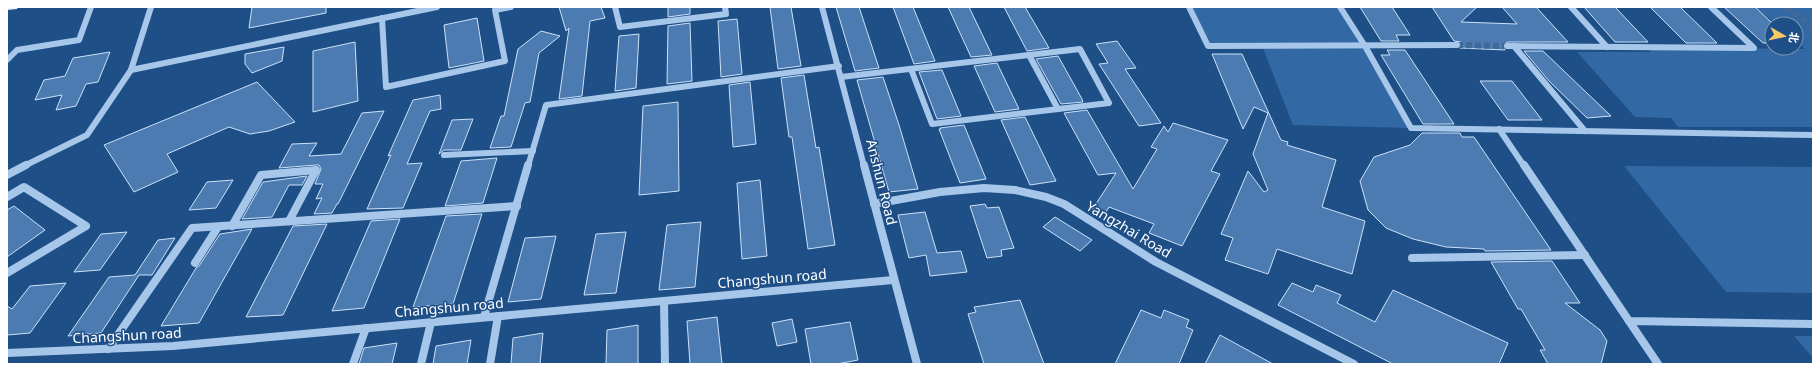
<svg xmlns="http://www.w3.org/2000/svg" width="1820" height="371" viewBox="0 0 1820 371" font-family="'Noto Sans','Noto Sans SC',sans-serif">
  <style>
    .green { fill: #3269a4 }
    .building { fill: #4b7bb1; stroke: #cce1f8 }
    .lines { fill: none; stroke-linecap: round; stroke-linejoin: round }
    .minor-tunnel { stroke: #406999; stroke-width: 6; stroke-dasharray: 6 3; stroke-linecap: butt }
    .minor-far1 { stroke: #a7c7ea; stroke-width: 6 }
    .minor { stroke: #a7c7ea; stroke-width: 8 }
    .major { fill: #ecf3fe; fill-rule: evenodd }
    .labels { text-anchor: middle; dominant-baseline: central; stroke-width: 3; stroke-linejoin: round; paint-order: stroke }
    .street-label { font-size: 14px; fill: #fff; stroke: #1e4f87 }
  </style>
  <rect width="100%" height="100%" fill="#1e4f87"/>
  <g class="green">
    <path d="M1189,7H1340L1411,128L1293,125L1262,46H1208Z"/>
    <path d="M1755,7H1813V127H1678L1671,118L1635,117L1577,52H1651L1646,47L1805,49L1796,41V24H1776Z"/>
    <path d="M1624,166L1813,167V293L1726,292Z"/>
    <path d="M1794,336H1813V358Z"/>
  </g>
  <g class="building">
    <path d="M252,7H326V13L249,28Z"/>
    <path d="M559,7H601L605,18L590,21L582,96L559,99L569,28L566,31Z"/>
    <path d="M668,7H690V14L668,17Z"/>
    <path d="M770,7H791L801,66L778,69Z"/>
    <path d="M836,7H859L879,68L855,71Z"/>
    <path d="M893,7H913L935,61L914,64Z"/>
    <path d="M948,7H969L992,55L971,57Z"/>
    <path d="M1004,7H1025L1049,48L1027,51Z"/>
    <path d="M1360,7H1392L1410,35H1396L1399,41H1381Z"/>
    <path d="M1432,7H1477L1461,22L1517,24L1502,7H1536L1568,42H1507L1503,46L1505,50L1460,48L1461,42L1454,41Z"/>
    <path d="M1584,7H1615L1648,42H1615Z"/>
    <path d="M1650,7H1680L1717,43H1686Z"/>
    <path d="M1724,7H1755L1772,23V43H1763Z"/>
    <path d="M477,18L484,61L449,68L444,25Z"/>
    <path d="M737,19L742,74L721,77L718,21Z"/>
    <path d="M690,23L692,81L667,84L668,26Z"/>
    <path d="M541,31L560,36L539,53L530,102L525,103L511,147L490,148L501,116H504L518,49Z"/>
    <path d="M639,34L636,88L615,91L619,36Z"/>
    <path d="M1117,41L1136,68L1125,69L1161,123L1139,126L1099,64L1108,63L1096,44Z"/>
    <path d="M355,42L358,101L313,112V51Z"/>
    <path d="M284,47L282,61L252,73L245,64V54Z"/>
    <path d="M1387,50H1405L1454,124H1423L1381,55H1390Z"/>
    <path d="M1524,51H1543L1611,116L1587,118L1549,81Z"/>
    <path d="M110,52L98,82L86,84L76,106L56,110L62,95L35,100L44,80L65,76L73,58Z"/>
    <path d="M1212,54H1242L1281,140L1288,142L1287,145L1336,160L1322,207L1365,221L1352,274L1277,249L1268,274L1225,260L1233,238L1221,234L1248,171L1264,192L1268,190L1253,154L1268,113L1254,107L1243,129Z"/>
    <path d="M1058,56L1082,99L1083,102L1061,104L1036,59Z"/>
    <path d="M997,63L1019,109L995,112L974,66Z"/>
    <path d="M942,70L961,116L937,119L919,72Z"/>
    <path d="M804,75L816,148L819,147L835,245L808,249L792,137H789L781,78Z"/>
    <path d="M883,77L899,125L918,189L889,192L857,80Z"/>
    <path d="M1480,81H1512L1542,120H1508Z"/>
    <path d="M257,82L295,122L269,131L250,134L229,127L167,154L178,172L134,192L104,145Z"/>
    <path d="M750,82L756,144L733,147L729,85Z"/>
    <path d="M440,95L441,109L430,111L407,164L422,163L403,208L367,209L391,155L388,156L413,100Z"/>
    <path d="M678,102L679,191L639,195L643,106Z"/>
    <path d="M1087,110L1133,189L1157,149L1151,147L1164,126L1168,132L1173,123L1228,140L1211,171L1220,174L1182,246L1149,233L1154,224L1109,207L1105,214L1092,210L1116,173L1098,175L1064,113Z"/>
    <path d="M384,111L338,204H337L332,213L314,214L322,198L316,199L323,184H315L321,169L319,165H316L279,168L292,144L317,143L309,156L341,154L362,113Z"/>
    <path d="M1025,117L1056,181L1030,185L1001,120Z"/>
    <path d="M473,119L461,150H444L439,154L452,120Z"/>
    <path d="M964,125L986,179L960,183L939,129H941L940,128Z"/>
    <path d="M1422,133H1460L1462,137H1474L1551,250L1485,251L1484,249L1446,247L1413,239L1386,228L1368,210L1360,181L1374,157L1410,145Z"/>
    <path d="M497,158L483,203L445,206L461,161Z"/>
    <path d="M307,176L302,185H289L272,217L242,219L263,182Z"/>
    <path d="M233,180L216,208L189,210L207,182Z"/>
    <path d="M760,180L767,256L742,259L737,183Z"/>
    <path d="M985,204L987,208L999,207L1014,248L1001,250L1002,256L987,258L970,206Z"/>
    <path d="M14,206L45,230L7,257V210Z"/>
    <path d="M925,212L937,253L961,251L967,272L930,276L926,255L909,258L898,215Z"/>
    <path d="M482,214L453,304L413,307L446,216Z"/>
    <path d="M1055,217L1092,240L1080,251L1043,227Z"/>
    <path d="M400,219L364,308L332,311L371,221Z"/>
    <path d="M701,222L695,287L659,290L667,225Z"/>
    <path d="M327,224L283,315L246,317L293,226Z"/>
    <path d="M252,229L199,323L161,326L196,268L199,266L220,234Z"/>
    <path d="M127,232L100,270L74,272L101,234Z"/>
    <path d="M626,232L616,293L584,295L596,234Z"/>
    <path d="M556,236L541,299L508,302L525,238Z"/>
    <path d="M175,238L152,275H139L101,333L68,336L109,277L135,275L158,240Z"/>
    <path d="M1552,261L1580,303H1565L1600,330L1607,341L1601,364H1548L1540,350H1545L1521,309H1518L1491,262Z"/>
    <path d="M66,283L30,333L7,335V306L12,309L30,286Z"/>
    <path d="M1292,283L1313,292L1316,285L1341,295L1337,303L1375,322L1393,290L1508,343L1499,364H1393L1278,305Z"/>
    <path d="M1020,300L1044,364H984L968,314L976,312L974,307Z"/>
    <path d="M1141,310L1161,318L1164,310L1189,320L1186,327L1193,330L1179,364H1115Z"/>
    <path d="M717,317L722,364H690L687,321Z"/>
    <path d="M792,319L797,342L777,346L772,323Z"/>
    <path d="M850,322L858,360L837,364H811L805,329Z"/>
    <path d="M638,325V364H606L607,330Z"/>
    <path d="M543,333L540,364H511L513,338Z"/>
    <path d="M1220,335L1273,364H1205Z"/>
    <path d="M471,340L467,364H433L436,346Z"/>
    <path d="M397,343L392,364H359L364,348Z"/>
  </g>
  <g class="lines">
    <g class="minor-tunnel">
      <path d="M1787,7L1813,28"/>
      <path d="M1457,45L1507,46"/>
    </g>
    <g class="minor-far1">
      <path d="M151,7L131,70L437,7"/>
      <path d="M615,7L620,27L726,14L725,7"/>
      <path d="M822,7L864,166"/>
      <path d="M1189,7L1208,46L1457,45"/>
      <path d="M1340,7L1365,46L1411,128L1813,135"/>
      <path d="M1571,7L1607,47"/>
      <path d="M382,18L386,87L505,61L495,10L511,7"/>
      <path d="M1507,46L1754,48L1711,7"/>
      <path d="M1514,46L1585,131"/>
      <path d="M1029,55L1058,109"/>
      <path d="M7,60L17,50L79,40L91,7"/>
      <path d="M841,77L1080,49L1109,103L932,124L911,69"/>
      <path d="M1499,129L1524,166"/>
      <path d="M444,155L533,151"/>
      <path d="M24,166L87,135L131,70"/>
      <path d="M528,166L546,105L839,66"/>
    </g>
    <g class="minor">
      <path d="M864,165L917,364"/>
      <path d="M1524,165L1629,321L1813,324"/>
      <path d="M7,175L26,165"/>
      <path d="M7,197L24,187L86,226L7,273"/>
      <path d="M874,204L940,192L984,188L1015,190L1046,197L1064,204L1156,262L1354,364"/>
      <path d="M232,226L261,175L316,170L289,221"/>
      <path d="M1412,258L1585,255"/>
      <path d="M195,263L218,227"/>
      <path d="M664,301L665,364"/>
      <path d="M484,317L528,165"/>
      <path d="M1629,321L1658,364"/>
      <path d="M108,349L192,228L517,206"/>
      <path d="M7,353L173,346L893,280"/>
      <path d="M353,364L366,328"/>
      <path d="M421,364L431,322"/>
      <path d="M490,364L498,316"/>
    </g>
    <path class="major" d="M7,7H18L17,9L7,10Z"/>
  </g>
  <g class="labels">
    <g class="street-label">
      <text transform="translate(882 182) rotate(76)">Anshun Road</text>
      <text transform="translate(1129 229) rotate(31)">Yangzhai Road</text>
      <text transform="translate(772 278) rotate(-5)">Changshun road</text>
      <text transform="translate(449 307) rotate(-5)">Changshun road</text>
      <text transform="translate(127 335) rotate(-3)">Changshun road</text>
    </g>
  </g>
  <rect width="1820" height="371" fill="none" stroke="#ffffff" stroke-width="16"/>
  <g transform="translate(1784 36) rotate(99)"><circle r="19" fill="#1e4f87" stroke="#7895b7"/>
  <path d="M0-3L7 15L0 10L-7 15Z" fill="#f9cb67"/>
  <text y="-6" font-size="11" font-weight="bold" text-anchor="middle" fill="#ffffff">北</text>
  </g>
</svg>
